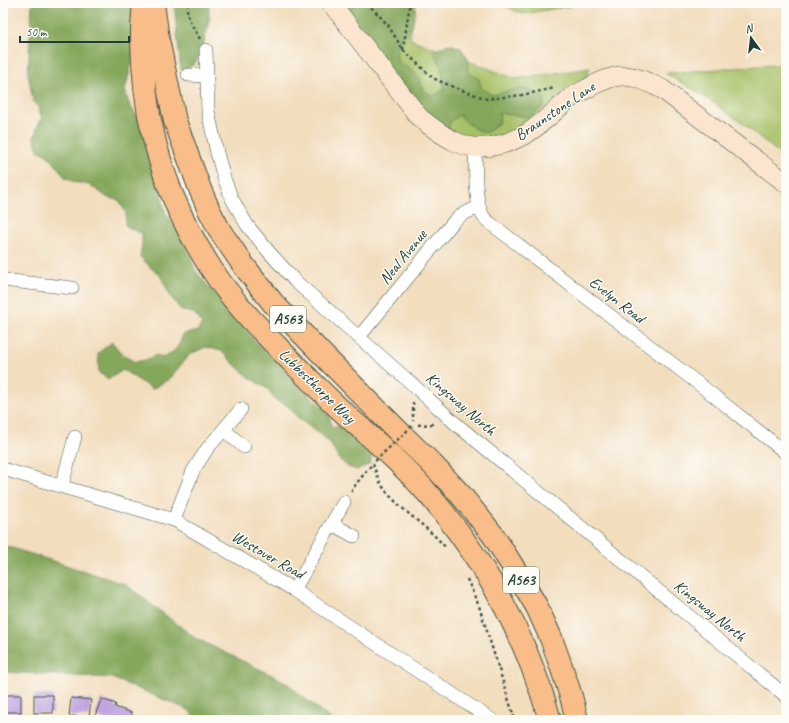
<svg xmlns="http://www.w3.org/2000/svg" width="789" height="723" viewBox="0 0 789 723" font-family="Caveat,sans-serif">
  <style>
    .green { fill: #a7c167; stroke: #637f4e }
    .forest { fill: #85a75c; stroke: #527248 }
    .building { fill: #b797dc }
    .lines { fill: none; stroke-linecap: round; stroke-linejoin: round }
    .street-casing { stroke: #3f5549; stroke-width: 14 }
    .secondary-casing { stroke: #3f5549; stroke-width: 20 }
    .highway-casing { stroke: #3f5549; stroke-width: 24 }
    .path { stroke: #3f5549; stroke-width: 2.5; stroke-dasharray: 3 3; stroke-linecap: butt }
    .street { stroke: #fff; stroke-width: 13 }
    .secondary { stroke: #fce5cf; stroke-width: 19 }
    .highway { stroke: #f8bd88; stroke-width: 22 }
    .path-bridge { stroke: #3f5549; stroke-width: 2.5; stroke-dasharray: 3 3; stroke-linecap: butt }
    .labels { text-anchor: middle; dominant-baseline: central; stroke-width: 3; stroke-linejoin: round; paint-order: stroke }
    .shield { fill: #fdfcf7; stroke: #62766e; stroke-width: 1 }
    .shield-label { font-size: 15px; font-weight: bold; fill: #1f3d34 }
    .street-label { font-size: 16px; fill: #1f3d34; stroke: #fdfcf7 }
  </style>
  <rect width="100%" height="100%" fill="#fdfcf7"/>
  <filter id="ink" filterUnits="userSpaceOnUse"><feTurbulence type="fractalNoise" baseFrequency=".025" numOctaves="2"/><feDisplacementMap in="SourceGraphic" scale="8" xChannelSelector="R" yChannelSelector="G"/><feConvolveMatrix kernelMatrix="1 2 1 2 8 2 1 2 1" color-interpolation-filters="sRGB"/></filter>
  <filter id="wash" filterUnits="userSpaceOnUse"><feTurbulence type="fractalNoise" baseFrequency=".012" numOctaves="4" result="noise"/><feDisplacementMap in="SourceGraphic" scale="16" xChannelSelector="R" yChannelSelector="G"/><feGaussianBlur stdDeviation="0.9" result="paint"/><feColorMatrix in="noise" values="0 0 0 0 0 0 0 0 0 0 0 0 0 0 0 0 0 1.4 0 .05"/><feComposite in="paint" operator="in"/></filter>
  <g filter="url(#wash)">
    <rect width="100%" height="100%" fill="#f2ddbd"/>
    <g class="green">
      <path d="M336,3H414L410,39L516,79L590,68L585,78L561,94L526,126L493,139L469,138L451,131Z"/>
      <path d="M498,3H572L571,6L523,14Z"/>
      <path d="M786,64V160L780,154L741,122L699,93L665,73Z"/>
    </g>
    <g class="forest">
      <path d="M32,3H131L134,27L133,58L125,90L129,104L139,120L152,168L160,191L166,214L178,231L190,255L195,270L208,286L234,313L251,336L265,352L280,362L288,376L310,395L329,414L332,427L347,425L373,453L370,464L357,470L348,467L339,459L332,446L322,435L312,429L298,418L288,406L275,400L268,389L253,380L237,367L221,351L206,347L190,354L169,379L152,389L123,370L109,379L99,373L98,353L112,342L123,355L135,362L145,360L157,355L163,358C175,351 179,348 183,334L198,331L202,323L194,313L182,311L171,297L160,275L150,267L140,257L142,245V233L135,231L125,225L126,213L119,200L108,198L90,185L74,182L65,177L55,164L47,155L38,150L34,138L38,125L42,119L39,108L33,101L28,73Z"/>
      <path d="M174,3H210C208,8 209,13 209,19C208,29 201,60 193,65C190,68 185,69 181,70L180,62Z"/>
      <path d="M337,3H416L415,13L412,27L402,37L397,51V61L414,72L420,80L423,90L433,96L444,90C443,72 443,66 433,51L449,44L461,48L469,61L467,71L479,79L482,89L492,95L515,89H529L545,99L543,107L529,117L499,113L500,122L486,133L473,128L459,115L451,121L448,130L428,119Z"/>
      <path d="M3,545L125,584L195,638L284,681L323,713L333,720H196L189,710L112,678L3,672Z"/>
    </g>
    <g id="blocks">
      <g class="building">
        <rect x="3" y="695" width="18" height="17"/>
        <rect x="34" y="695" width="19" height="18"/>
        <path d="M71,698L91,700L89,717L69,716Z"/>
        <path d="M101,699L116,704L115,707L132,713L130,720H106L95,716Z"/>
      </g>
    </g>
  </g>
  <g filter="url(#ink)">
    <use href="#blocks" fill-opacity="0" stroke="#3f5549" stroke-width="1"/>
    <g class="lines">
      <defs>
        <g id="street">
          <path d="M206,50L208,111L217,153L224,178L232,199L247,225L269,252L295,281L412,384L456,424L786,696"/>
          <path d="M188,75L207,76"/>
          <path d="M475,147C476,165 474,202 483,216C485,219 488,221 490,223L704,388L786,453"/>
          <path d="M3,280L72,288"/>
          <path d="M359,337L455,220L463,214L479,207"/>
          <path d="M224,430L244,447"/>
          <path d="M3,469L174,520L294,590L492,720"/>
          <path d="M62,485L75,437"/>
          <path d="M174,520L193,471L207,449L241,409"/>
          <path d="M332,524L354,536"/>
          <path d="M294,590L344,502"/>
        </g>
        <path id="secondary" d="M331,3L419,117C430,126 441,135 454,141C479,154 510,145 532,130C545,121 557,109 569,99C576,94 583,91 590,87C599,82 614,75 625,76C639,77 649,83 662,89L786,183"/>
        <g id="highway">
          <path d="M153,3L158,39L175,121L200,189L209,210L220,231L244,266L273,303L319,351L395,428L429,461L461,495L493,535L515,570L537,607L551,638L561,666L571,696L577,720"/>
          <path d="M144,6C141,24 142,43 143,62C147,143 174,217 221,283C235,302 250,319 266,335C285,355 304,374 323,393C358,428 398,458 430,496C487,563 526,636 550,720"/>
        </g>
      </defs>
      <use href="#street" class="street-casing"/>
      <use href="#secondary" class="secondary-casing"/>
      <use href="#highway" class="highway-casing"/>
      <g class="path">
        <path d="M188,3C184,16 194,28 200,39"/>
        <path d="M367,3L388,25L403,50L433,78L453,87L487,99L522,95L555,88"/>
        <path d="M403,50L410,3"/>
        <path d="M413,402V421"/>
        <path d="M418,425L435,424"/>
        <path d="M373,464C376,472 378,480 383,487C400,511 427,525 446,548"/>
        <path d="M351,492L356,484L373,463"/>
        <path d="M467,579L479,606L515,720"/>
      </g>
      <use href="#street" class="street"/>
      <use href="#secondary" class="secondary"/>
      <use href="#highway" class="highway"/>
      <path class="path-bridge" d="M375,461L413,425"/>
    </g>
  </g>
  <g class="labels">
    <g class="shield">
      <rect x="270" y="306" width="36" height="26" rx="3"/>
      <rect x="503" y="567" width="36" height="26" rx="3"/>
    </g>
    <g class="shield-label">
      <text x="288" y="319">A563</text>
      <text x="521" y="580">A563</text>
    </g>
    <g class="street-label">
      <text transform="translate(555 111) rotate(-34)">Braunstone Lane</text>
      <text transform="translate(403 257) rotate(-51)">Neal Avenue</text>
      <text transform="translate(617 300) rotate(38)">Evelyn Road</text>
      <text transform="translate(317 386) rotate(44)">Lubbesthorpe Way</text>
      <text transform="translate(461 404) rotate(41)">Kingsway North</text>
      <text transform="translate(268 555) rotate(30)">Westover Road</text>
      <text transform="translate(710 611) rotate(39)">Kingsway North</text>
    </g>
  </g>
  <rect width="789" height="723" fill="none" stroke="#fdfcf7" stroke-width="16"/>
  <g transform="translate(751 38) rotate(345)" stroke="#fdfcf7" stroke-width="3" paint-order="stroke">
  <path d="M0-3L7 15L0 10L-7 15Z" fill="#1f3d34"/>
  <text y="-6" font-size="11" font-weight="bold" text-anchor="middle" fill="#1f3d34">N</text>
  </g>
  <path d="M20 36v6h109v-6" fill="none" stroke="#1f3d34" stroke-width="2"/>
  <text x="26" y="36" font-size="12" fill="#1f3d34" stroke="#fdfcf7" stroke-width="3" paint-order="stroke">50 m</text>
</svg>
